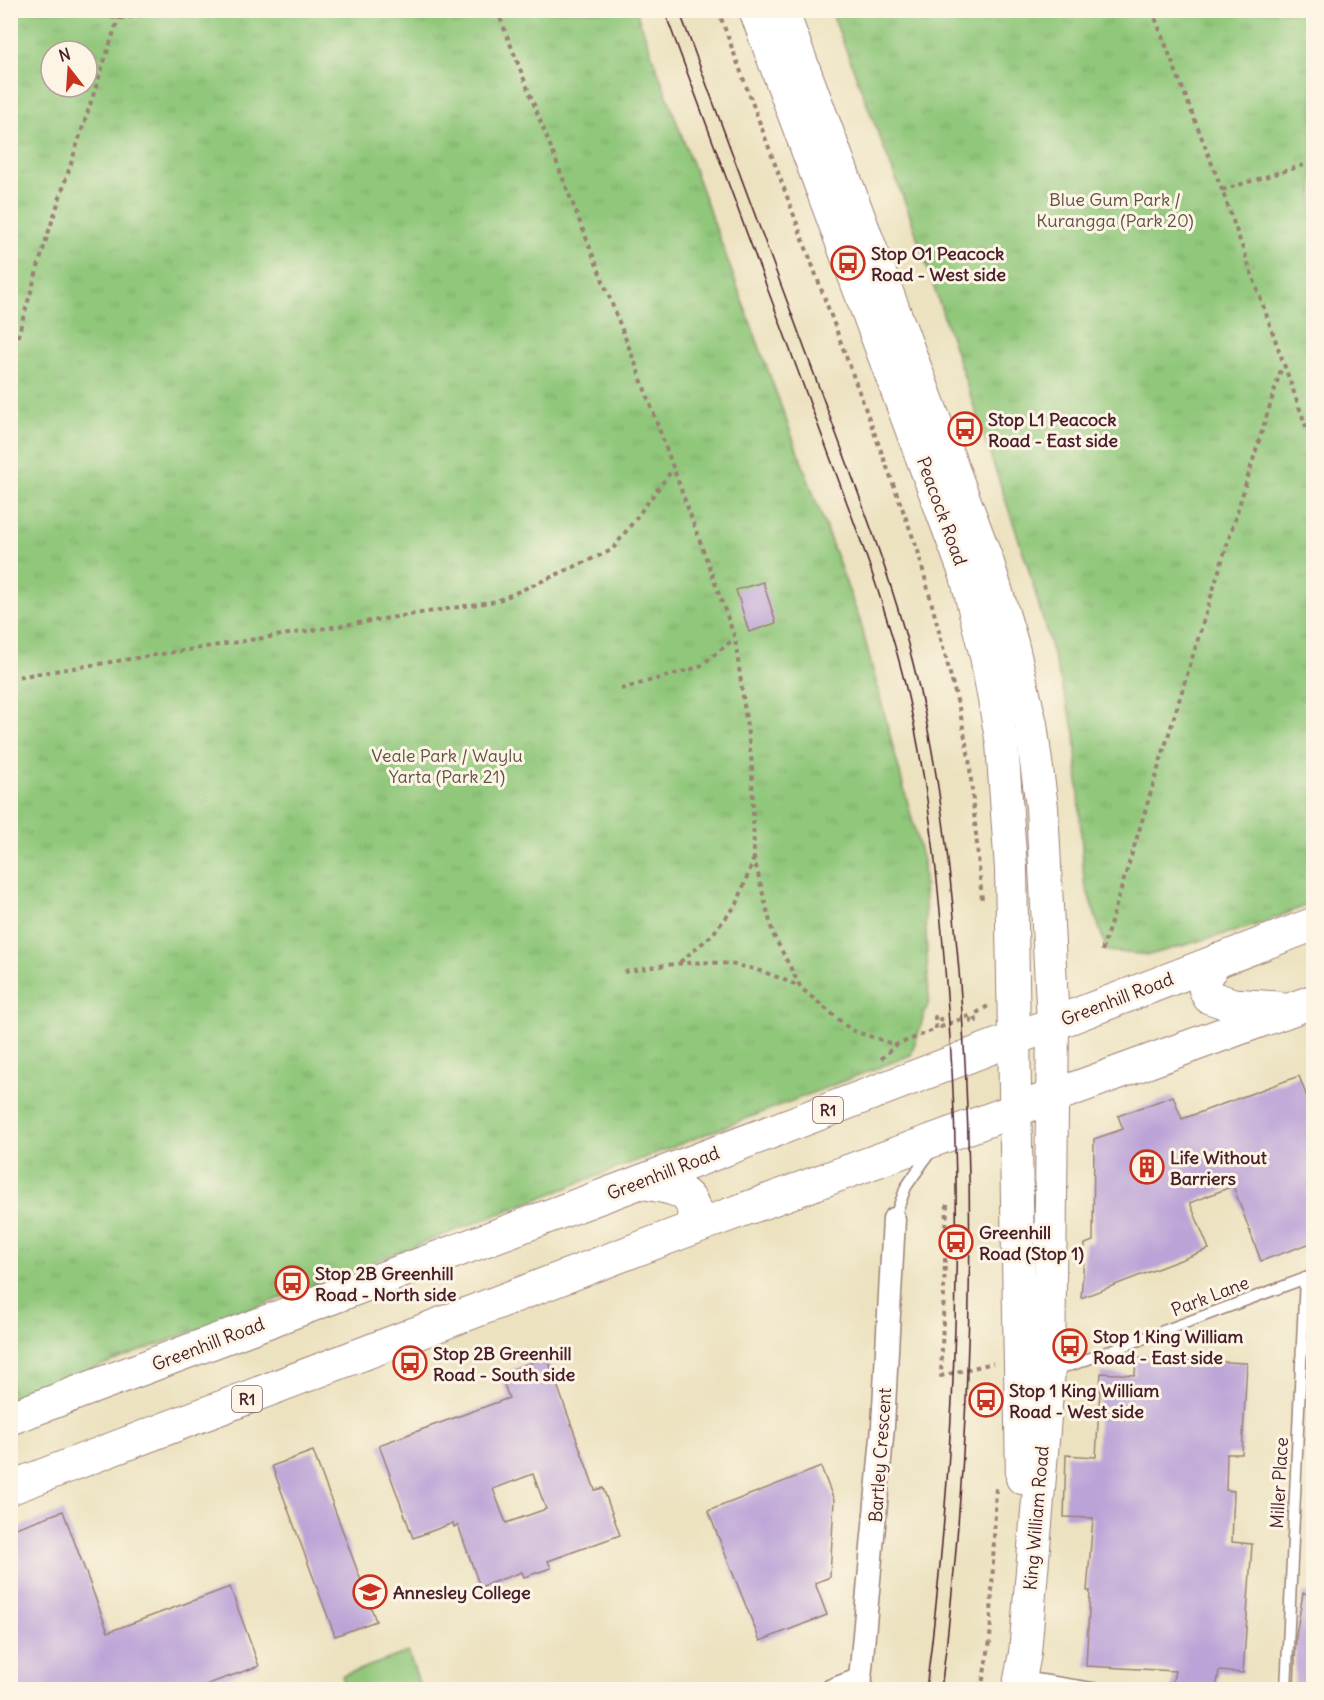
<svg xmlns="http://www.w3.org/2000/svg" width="1324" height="1700" viewBox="0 0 1324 1700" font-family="Delius,sans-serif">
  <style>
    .grass { fill: #90c77a; stroke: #6d7352; stroke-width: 1.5 }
    .park { fill: url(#park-tufts); stroke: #6d7352; stroke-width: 1.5; fill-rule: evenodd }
    .building { fill: #bba3d7; fill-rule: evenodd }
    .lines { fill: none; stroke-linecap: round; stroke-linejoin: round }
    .lane-casing { stroke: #9b8076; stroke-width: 13 }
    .street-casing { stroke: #9b8076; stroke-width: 25 }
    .secondary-casing { stroke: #9b8076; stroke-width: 34 }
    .highway-casing { stroke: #9b8076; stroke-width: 35 }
    .path { stroke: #9b8076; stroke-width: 4; stroke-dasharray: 4.5 4.5; stroke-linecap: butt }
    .lane { stroke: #fff; stroke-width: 10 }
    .street { stroke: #fff; stroke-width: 22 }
    .secondary { stroke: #fff; stroke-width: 32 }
    .highway { stroke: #fff; stroke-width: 33 }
    .tram { stroke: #4a1f2b; stroke-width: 1.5 }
    .labels { text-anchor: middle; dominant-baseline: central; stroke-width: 6; stroke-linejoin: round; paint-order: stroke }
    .shield { fill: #fcf5e5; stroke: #7f5f63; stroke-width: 1.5 }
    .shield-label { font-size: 16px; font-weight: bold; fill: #4a1f2b }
    .park-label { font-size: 18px; fill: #5f5143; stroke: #fcf5e5 }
    .poi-label { font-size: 18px; font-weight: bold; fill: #4a1f2b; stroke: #fcf5e5; text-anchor: start }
    .street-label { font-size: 18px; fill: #4a1f2b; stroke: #fcf5e5 }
  </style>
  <defs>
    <pattern id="park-tufts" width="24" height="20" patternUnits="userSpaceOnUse" patternTransform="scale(1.5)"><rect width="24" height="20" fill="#90c77a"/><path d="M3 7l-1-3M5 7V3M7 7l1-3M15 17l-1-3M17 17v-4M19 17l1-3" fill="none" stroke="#7eaa6a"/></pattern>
  </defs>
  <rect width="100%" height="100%" fill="#fcf5e5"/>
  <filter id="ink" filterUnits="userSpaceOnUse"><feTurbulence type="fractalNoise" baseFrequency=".0167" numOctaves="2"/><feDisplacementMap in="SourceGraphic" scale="12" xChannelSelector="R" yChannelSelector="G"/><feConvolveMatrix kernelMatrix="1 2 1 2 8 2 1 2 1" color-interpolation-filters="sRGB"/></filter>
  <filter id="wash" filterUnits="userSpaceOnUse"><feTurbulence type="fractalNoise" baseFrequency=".008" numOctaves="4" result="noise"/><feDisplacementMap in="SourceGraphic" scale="24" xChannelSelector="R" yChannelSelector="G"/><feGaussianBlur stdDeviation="1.35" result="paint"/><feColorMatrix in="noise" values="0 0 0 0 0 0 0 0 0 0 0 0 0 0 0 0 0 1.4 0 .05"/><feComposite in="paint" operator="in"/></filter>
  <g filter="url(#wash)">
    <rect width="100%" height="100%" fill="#ece2c0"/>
    <path class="grass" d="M408,1652L421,1689H346L342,1676Z"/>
    <g class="park">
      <path d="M11,11H636L860,621L923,861L929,1001L911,1055L213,1324L11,1399ZM51,51H87V87H51Z"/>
      <path d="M831,11H1313V903L1254,926L1149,955L1107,951L1084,881L1075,732L1028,567L909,213Z"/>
    </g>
    <g id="blocks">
      <g class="building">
        <path d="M763,582L776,623L749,632L736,590Z"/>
        <path d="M1299,1076L1314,1116V1242L1261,1261L1233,1186L1190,1203L1209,1249L1081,1298L1085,1244L1093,1241L1094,1139L1123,1129L1118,1116L1173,1096L1182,1119Z"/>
        <path d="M547,1357L595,1490L603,1488L620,1535L548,1561L551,1568L524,1577L522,1572L480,1587L458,1525L454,1527L453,1523L413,1538L379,1445L509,1398L500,1374ZM533,1474L546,1509L506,1523L493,1489Z"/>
        <path d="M1136,1358L1247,1363L1242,1454H1227L1226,1490L1234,1491L1232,1542L1252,1544L1243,1673L1219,1671L1216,1689H1171L1175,1671L1086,1666L1090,1591H1087L1093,1518L1064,1517L1066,1455L1096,1457L1101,1373L1135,1375Z"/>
        <path d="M313,1451L376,1621L335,1636L272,1466Z"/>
        <path d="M821,1467L834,1500L830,1577L815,1583L827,1615L760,1641L708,1511Z"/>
        <path d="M63,1511L108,1632L230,1587L259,1666L194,1689H10V1530Z"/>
        <path d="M1303,1593L1314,1594V1689H1294L1296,1636Z"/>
      </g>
    </g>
  </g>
  <g filter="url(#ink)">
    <use href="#blocks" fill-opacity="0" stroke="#9b8076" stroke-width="1.5"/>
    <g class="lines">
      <defs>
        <g id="lane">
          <path d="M894,1219L906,1187L931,1151"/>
          <path d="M1052,1369L1072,1365L1314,1275"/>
          <path d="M1023,1677L1105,1690"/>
          <path d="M1286,1690L1305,1278"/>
        </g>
        <g id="street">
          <path d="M832,1690L861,1679"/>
          <path d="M859,1690L883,1426L894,1219"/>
        </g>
        <g id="secondary">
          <path d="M755,10L966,576L986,656L1002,743L1011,869L1022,1478"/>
          <path d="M782,10L988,563L1012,643L1031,724L1042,807L1053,1024L1049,1370L1025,1653L1018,1690"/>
        </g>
        <g id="highway">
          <path d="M1218,960C1206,974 1199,980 1209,997L1233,1005L1277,1008"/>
          <path d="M640,1182C672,1188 700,1188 693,1228"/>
          <path d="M10,1418L640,1182L1314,924"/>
          <path d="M10,1488L693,1228L1314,1001"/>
        </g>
      </defs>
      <use href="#lane" class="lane-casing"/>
      <use href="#street" class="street-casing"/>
      <use href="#secondary" class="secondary-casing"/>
      <use href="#highway" class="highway-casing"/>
      <g class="path">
        <path d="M85,10C110,21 131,20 156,10"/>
        <path d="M497,10L637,368L735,638L752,764L754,858L773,934L801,988L851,1030L896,1045L936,1029L935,1017L940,1016L941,1027L971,1015V1022L976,1021L975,1014L988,1006"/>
        <path d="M718,10L918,551L960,712L969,758L982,900"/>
        <path d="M1152,10L1222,190L1314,449"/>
        <path d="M1222,190L1314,162"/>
        <path d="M10,363L46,240L121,10"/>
        <path d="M10,678L497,601L612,550L673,469"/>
        <path d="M621,689L699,667L734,639"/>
        <path d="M1102,951L1282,366"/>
        <path d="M680,962L712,935L737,904L754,858"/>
        <path d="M624,972C695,959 733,955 800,987"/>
        <path d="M881,1059L896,1045"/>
        <path d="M947,1204L941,1376L993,1363"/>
        <path d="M981,1690L990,1641L996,1486"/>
      </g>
      <use href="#lane" class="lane"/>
      <use href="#street" class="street"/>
      <use href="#secondary" class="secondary"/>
      <use href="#highway" class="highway"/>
      <g class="tram">
        <path d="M664,10C714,143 763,276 812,409C846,501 883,593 906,688C932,798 941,911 949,1023C965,1244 954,1470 926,1690"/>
        <path d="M679,10C728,143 778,276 827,409C858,493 891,576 913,663C939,765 950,867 959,971C978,1210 971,1452 941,1690"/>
      </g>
    </g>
  </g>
  <defs>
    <symbol id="bus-ring" viewBox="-11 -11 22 22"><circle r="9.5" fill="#fcf5e5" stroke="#c8321e" stroke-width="1.5"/><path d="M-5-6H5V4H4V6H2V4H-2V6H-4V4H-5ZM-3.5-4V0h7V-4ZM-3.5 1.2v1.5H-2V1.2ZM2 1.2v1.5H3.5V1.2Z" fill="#c8321e"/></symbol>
    <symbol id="building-ring" viewBox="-11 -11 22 22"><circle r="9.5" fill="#fcf5e5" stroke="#c8321e" stroke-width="1.5"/><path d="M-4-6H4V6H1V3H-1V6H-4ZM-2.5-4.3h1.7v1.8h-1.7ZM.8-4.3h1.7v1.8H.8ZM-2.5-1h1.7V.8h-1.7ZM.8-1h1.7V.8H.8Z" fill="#c8321e"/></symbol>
    <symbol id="school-ring" viewBox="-11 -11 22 22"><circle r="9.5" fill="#fcf5e5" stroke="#c8321e" stroke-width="1.5"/><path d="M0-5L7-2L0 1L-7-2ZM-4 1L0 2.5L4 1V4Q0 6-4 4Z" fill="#c8321e"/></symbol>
  </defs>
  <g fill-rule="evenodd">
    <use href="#bus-ring" x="829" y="244" width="38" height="38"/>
    <use href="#bus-ring" x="946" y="410" width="38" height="38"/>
    <use href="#building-ring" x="1128" y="1148" width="38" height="38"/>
    <use href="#bus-ring" x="937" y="1223" width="38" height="38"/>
    <use href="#bus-ring" x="273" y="1264" width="38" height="38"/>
    <use href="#bus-ring" x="1051" y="1327" width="38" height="38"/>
    <use href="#bus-ring" x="391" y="1344" width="38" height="38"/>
    <use href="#bus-ring" x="967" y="1381" width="38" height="38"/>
    <use href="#school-ring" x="351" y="1573" width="38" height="38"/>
  </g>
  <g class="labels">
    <g class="shield">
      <rect x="813" y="1097" width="30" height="26" rx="4.5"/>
      <rect x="232" y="1386" width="30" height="26" rx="4.5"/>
    </g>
    <g class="shield-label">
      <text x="828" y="1110">R1</text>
      <text x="247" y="1399">R1</text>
    </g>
    <g class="park-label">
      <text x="1115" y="199">Blue Gum Park /<tspan x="1115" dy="21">Kurangga (Park 20)</tspan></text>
      <text x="447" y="755">Veale Park / Waylu<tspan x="447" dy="21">Yarta (Park 21)</tspan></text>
    </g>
    <g class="poi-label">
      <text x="871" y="253">Stop O1 Peacock<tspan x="871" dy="21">Road - West side</tspan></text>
      <text x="988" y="419">Stop L1 Peacock<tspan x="988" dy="21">Road - East side</tspan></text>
      <text x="1170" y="1157">Life Without<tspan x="1170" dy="21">Barriers</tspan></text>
      <text x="979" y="1232">Greenhill<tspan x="979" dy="21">Road (Stop 1)</tspan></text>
      <text x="315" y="1273">Stop 2B Greenhill<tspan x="315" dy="21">Road - North side</tspan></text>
      <text x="1093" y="1336">Stop 1 King William<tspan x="1093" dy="21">Road - East side</tspan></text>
      <text x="433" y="1353">Stop 2B Greenhill<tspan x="433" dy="21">Road - South side</tspan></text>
      <text x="1009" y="1390">Stop 1 King William<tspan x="1009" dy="21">Road - West side</tspan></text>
      <text x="393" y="1592">Annesley College</text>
    </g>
    <g class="street-label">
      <text transform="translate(942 511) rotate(70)">Peacock Road</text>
      <text transform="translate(1117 999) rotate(-21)">Greenhill Road</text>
      <text transform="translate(663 1173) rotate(-21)">Greenhill Road</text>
      <text transform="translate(1210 1296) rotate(-21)">Park Lane</text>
      <text transform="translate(208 1344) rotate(-21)">Greenhill Road</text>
      <text transform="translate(880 1455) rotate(-86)">Bartley Crescent</text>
      <text transform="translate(1279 1483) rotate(-87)">Miller Place</text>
      <text transform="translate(1036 1518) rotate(-85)">King William Road</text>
    </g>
  </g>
  <rect width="1324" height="1700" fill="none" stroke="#fcf5e5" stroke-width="36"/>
  <g transform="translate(69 69) rotate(343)"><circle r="28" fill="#fcf5e5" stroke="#b59f9b" stroke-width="1.5"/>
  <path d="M0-4.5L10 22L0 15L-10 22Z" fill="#c8321e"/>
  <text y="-9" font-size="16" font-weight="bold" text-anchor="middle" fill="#4a1f2b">N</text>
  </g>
</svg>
